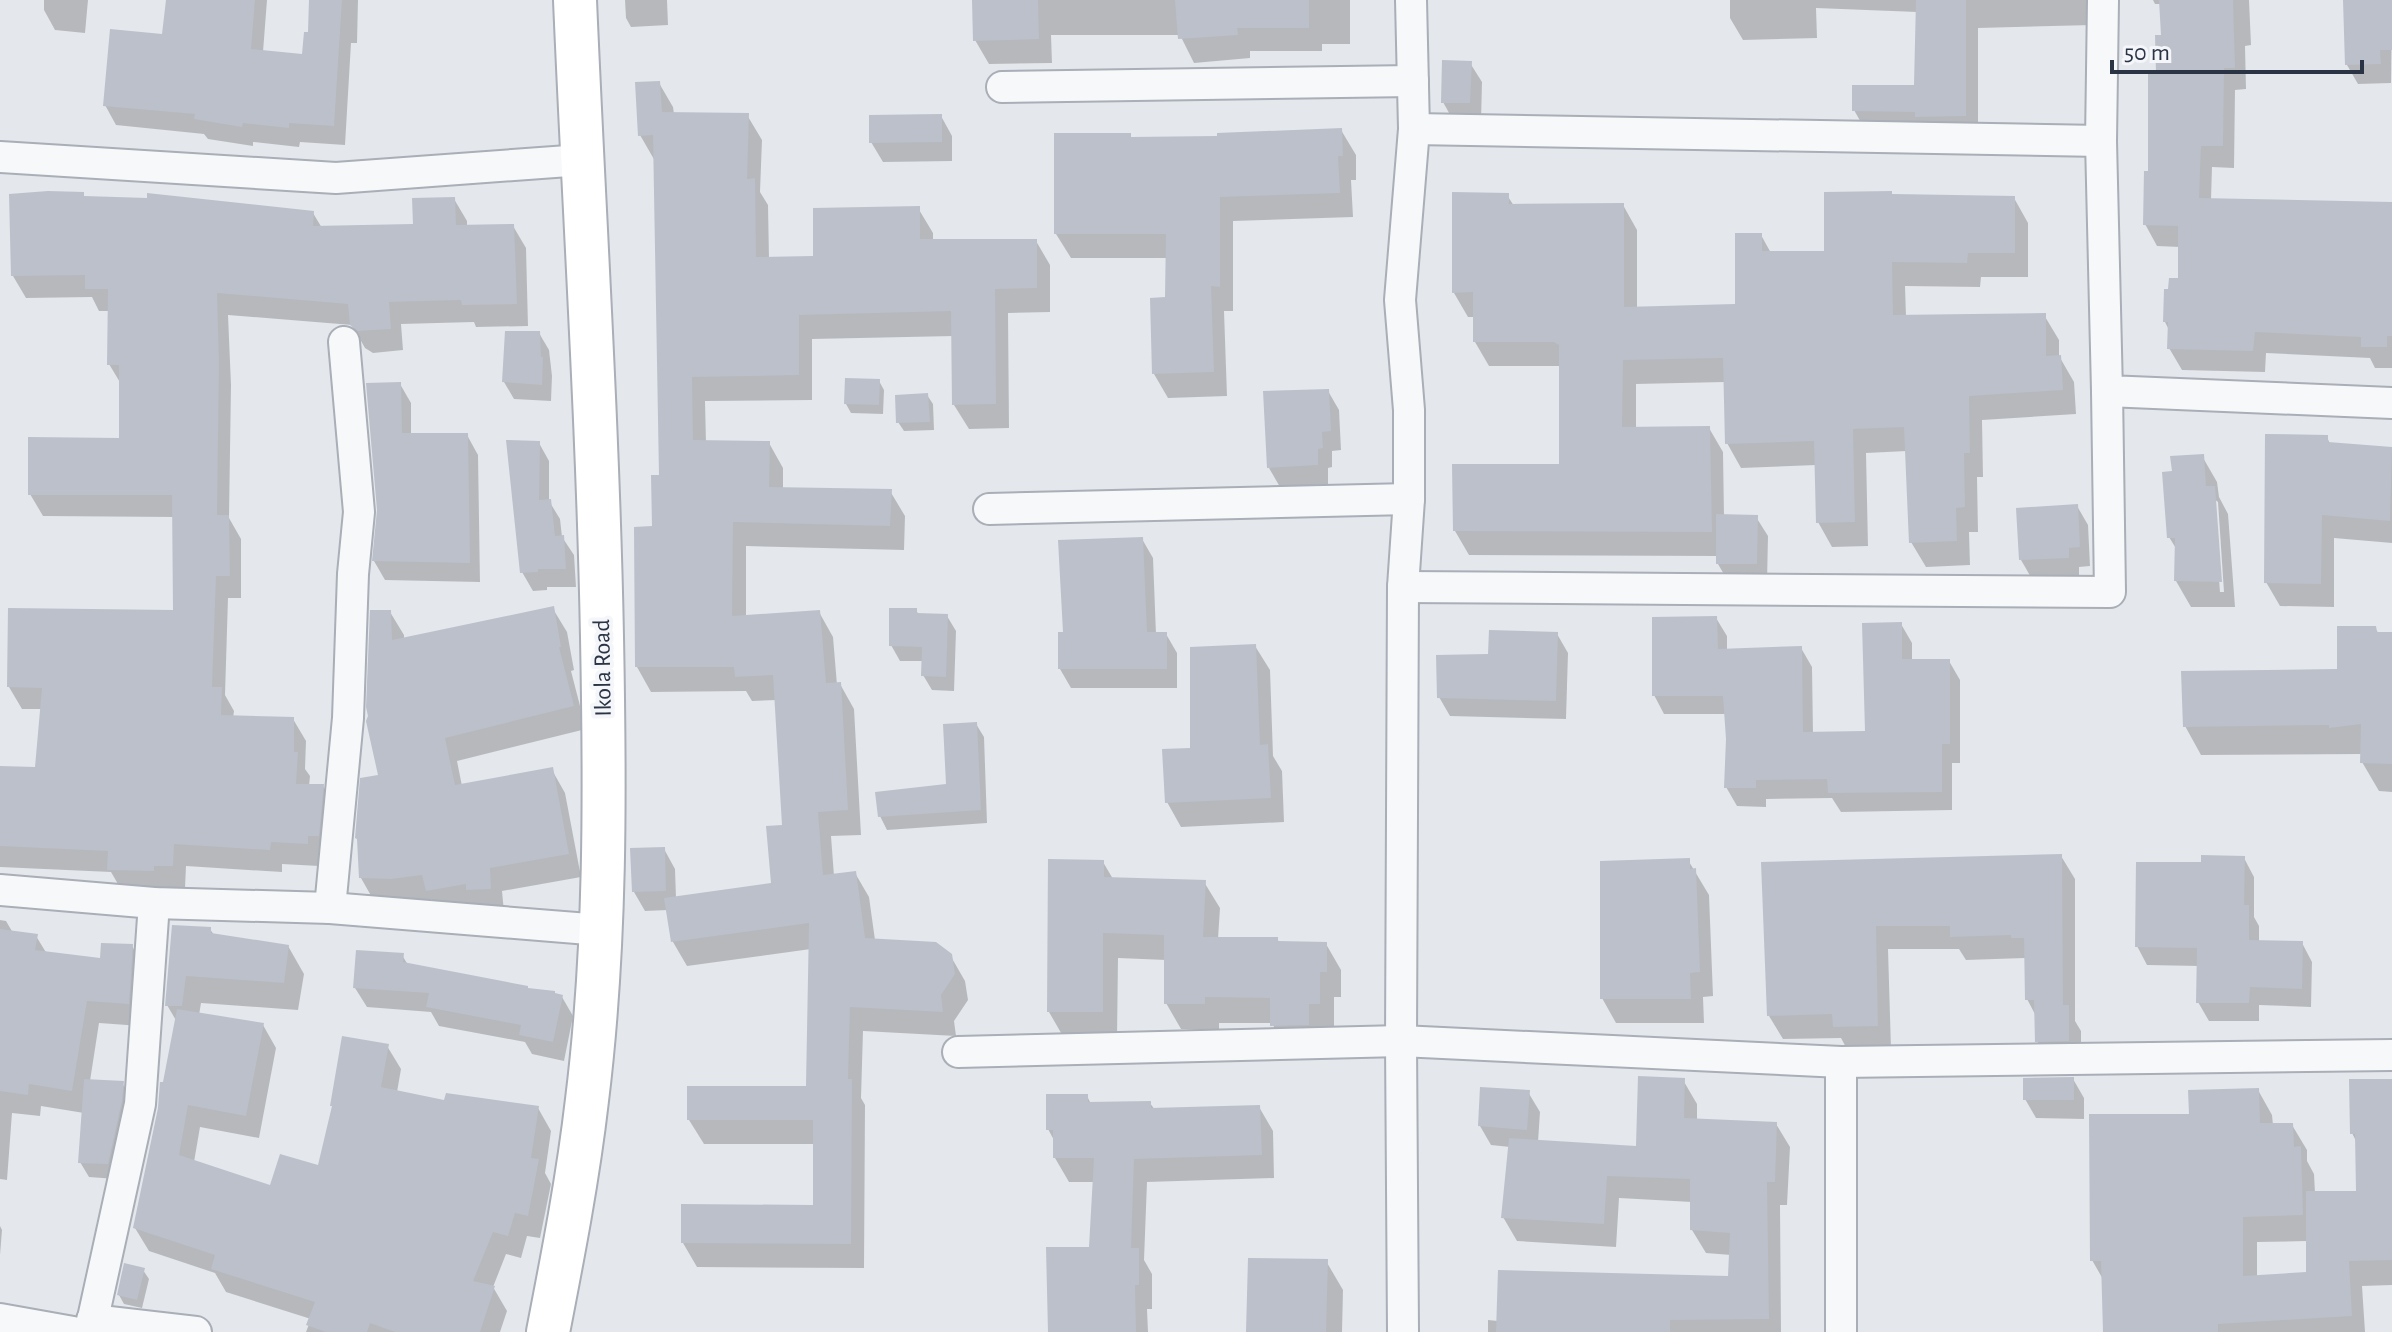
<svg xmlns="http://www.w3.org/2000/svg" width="2392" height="1332" viewBox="0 0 2392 1332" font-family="'Alegreya Sans',sans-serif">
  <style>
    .shadow { fill: #0003; fill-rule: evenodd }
    .building { fill: #bbc0ca }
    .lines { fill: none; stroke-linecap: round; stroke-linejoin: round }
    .street-casing { stroke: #a9aeb7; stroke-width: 34 }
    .secondary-casing { stroke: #a9aeb7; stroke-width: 46 }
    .street { stroke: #f7f8fa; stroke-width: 30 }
    .secondary { stroke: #fff; stroke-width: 42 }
    .labels { text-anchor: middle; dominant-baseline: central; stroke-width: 8; stroke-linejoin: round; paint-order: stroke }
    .street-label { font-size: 24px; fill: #2b3445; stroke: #f4f6f9 }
  </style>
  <rect width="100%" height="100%" fill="#e4e7ec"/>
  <g class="shadow">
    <path d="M44,0H88L85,33L55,30L44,10Z"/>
    <path d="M168,0H267L263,52L304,56L310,34L311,0H358L357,43H351L345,145L300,142L299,147L253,142V146L208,139L204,134L116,125L105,105L164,36Z"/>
    <path d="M625,0H667L668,25L631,27L626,18Z"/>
    <path d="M974,0H1350V44H1322V51H1250V58L1194,63L1180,35H1051L1052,63L989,64L975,40Z"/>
    <path d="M1730,0H2093V25L1978,28V138L1867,133L1854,110L1916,87L1917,12L1816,8L1817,38L1743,40L1730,18Z"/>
    <path d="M2153,0H2249L2251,45L2245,46L2246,89L2235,90L2234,168L2212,167L2211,200L2392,204V368H2375L2370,358L2266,353L2265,372L2182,370L2169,348V330L2165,322L2180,280V247L2157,246L2145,224L2163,37L2161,4H2155Z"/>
    <path d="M2345,0H2392L2391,83L2358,84L2347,65Z"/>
    <path d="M1470,63L1482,82L1481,122H1454L1443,102Z"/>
    <path d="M659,83L673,107L674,114L747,115L762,140L760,192L768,205L769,259L815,258L918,208L933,233V241H1036L1050,265V312L1008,313L1009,428L969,429L954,405V336L812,339V400L705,401L706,443H769L783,468V489L890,491L905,516L904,550L746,546V617L819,612L833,637L837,685L840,684L854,709L861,835L831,836L834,876L855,873L869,897L875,940L950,955L965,981L968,1000L954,1021L956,1036L863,1031L861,1098L865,1105L864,1268L697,1267L683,1243L815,1207V1144H704L689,1120L808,1088L811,949L687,966L673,942L668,910L645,911L634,892L664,849L675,869L676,898L773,885L784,826L777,700L752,701L746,691L651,692L637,667L661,477L655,161L640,135Z"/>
    <path d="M941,116L952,136V161L883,162L871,142Z"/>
    <path d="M1341,130L1356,155V180H1351L1353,217L1233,221V311H1224L1227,396L1168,398L1154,374L1167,299V258H1071L1056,234L1132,139L1219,138Z"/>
    <path d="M1507,195L1514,206L1623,205L1637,230V309L1737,305L1761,235L1771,253H1826L1892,196L2014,198L2028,223V277H1981L1980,287L1905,286L1906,317L2044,315L2059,340V356L2074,382L2076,414L1982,420L1983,477H1977L1978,532H1969L1970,565L1926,567L1911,542L1907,451L1866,453L1868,546L1832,547L1818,522L1816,465L1741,468L1727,443L1725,382L1636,384V429L1709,428L1723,452L1724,516L1756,517L1768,536L1767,583H1729L1718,564V556L1469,555L1455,531L1561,465V366H1489L1475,342V317H1468L1454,293Z"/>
    <path d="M85,198L313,213L322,228L415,226L454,199L467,221V227L513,226L526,248L528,326L476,327L474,322L401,324L403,350L373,353L365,348L352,325L228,315L231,385L229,518L241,539V598H228L225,695L234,711L233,718L293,719L306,741L305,769L310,776L309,786H323L335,808L319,866L282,864V872L186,866L185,888L166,887V893L122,891L111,872L0,867V768L37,769L42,709H22L9,687L175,612L174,517L43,516L30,494L121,440V384L109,364L110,311H99L92,297L26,298L13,276Z"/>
    <path d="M539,333L549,350L552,376L551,401L514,399L504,382Z"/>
    <path d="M879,381L884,390L883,414L851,413L846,404Z"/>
    <path d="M400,384L411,403V435H467L478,455L480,582L385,580L374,561Z"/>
    <path d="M1328,391L1339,410L1341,450L1332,451V467L1328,468V484L1280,487L1269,468Z"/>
    <path d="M927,395L933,404L934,430L904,431L898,422Z"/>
    <path d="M2327,437L2330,444L2392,449V543L2334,538V607L2280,606L2266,582Z"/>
    <path d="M539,443L549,461V501L560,519L562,537L574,555L576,587H547V590L533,591L522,572Z"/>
    <path d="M2202,456L2217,482L2219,497L2228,514L2235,607H2191L2176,581L2177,550L2169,537L2174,473ZM2213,498L2218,502L2224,592H2220Z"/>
    <path d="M2077,506L2088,525L2090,566L2079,567V576L2032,579L2021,560Z"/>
    <path d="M1142,539L1153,558L1156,634H1166L1177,653V688H1071L1060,669L1065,634Z"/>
    <path d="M553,609L567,632L574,670L571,671L586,729L457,761L462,786L552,770L565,793L581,877L502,891L504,912L441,914L432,899L374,901L361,878L381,777L390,612L404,635V640Z"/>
    <path d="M916,610L919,615L947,616L956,631L954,691L932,690L923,675V661H900L891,645Z"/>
    <path d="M1716,618L1727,636V651L1801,648L1812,667L1813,734L1867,733L1901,624L1912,643V661H1949L1960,680V763H1952V810L1841,812L1832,798L1766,799V807L1737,806L1726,787V714H1664L1654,695Z"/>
    <path d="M2375,628L2379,634H2392V792L2379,791L2362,762V754L2201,755L2185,726L2339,671Z"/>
    <path d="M1557,634L1568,653L1566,719L1450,716L1439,697L1490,656Z"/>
    <path d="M1255,646L1270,670L1273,756L1282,771L1284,822L1181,827L1167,802L1192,750Z"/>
    <path d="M976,724L984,737L987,823L887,830L880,816L948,786Z"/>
    <path d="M2061,856L2075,879V1021L2081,1031V1064L2051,1065L2037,1041L2036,1016L2027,999L2025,958L1966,960L1959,949H1888L1891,1049L1848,1051L1841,1038L1783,1039L1769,1016L1763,864Z"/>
    <path d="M2244,858L2254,877V917L2259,926V942L2302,943L2312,962L2311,1007L2259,1005V1021H2209L2198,1002L2199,966L2147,965L2137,946Z"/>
    <path d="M1688,860L1709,895L1713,996L1703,997L1704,1023H1616L1602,998Z"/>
    <path d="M1103,862L1113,879L1204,882L1220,908L1218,939H1277L1280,943L1326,944L1341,970V997H1334V1030L1287,1052L1272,1023H1219V1030L1181,1029L1166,1003V960L1118,958L1117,1038H1064L1049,1012Z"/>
    <path d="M0,920L6,921L13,933L36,936L47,954L102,960L132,946L145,969L141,1026L99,1023L90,1081L122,1083L131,1098L116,1179L89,1177L80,1162L84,1113L41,1106L40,1116L12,1113L7,1180L0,1179Z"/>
    <path d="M210,929L214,935L288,946L304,974L298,1010L201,1003L199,1015L263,1025L276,1048L259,1138L200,1127L194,1162L272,1188L320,1168L387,1046L401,1069L397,1092L446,1102L538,1108L551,1131L545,1173L551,1184L540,1238L527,1236L521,1258L506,1254L493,1287L507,1311L500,1332H306L311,1319L226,1292L215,1273L149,1251L135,1228L177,1022L167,1005Z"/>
    <path d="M402,955L408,965L562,997L573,1016L564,1061L532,1054L525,1042L439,1026L431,1012L367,1007L355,988Z"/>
    <path d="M2073,1079L2084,1098V1119L2036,1118L2025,1099Z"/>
    <path d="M1683,1080L1697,1104V1120L1776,1124L1790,1147L1787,1205H1780L1781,1332H1488V1320L1498,1321L1730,1278L1731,1255L1706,1253L1692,1230V1202L1619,1198L1616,1247L1517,1241L1503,1217L1510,1147L1491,1145L1480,1126L1528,1092L1540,1112L1538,1142L1638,1148Z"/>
    <path d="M2392,1081V1285L2362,1286L2365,1332H2105L2104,1281L2092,1260L2191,1116L2258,1090L2272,1115L2273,1125H2292L2307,1150V1161L2314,1174L2315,1193H2358L2357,1143L2352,1133ZM2308,1241V1274L2257,1277V1242Z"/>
    <path d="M1087,1096L1091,1104L1150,1103L1155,1110L1259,1107L1273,1131L1274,1178L1147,1182L1144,1260L1152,1274V1309H1147L1148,1332H1050L1091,1249L1095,1182H1069L1055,1158V1142L1048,1129Z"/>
    <path d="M0,1226L2,1230L0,1255Z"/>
    <path d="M1326,1261L1343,1290L1342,1332H1248Z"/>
    <path d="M143,1270L149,1279L142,1308L124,1304L119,1295Z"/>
  </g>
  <g class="building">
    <path d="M166,0H255L251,49L302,54L304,32H308L309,0H342L334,126L289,123V128L243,123L242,127L194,119L195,114L103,106L110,29L162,34Z"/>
    <path d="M972,0H1038L1039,39L973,41Z"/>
    <path d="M1175,0H1309V28H1237L1238,35L1178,39Z"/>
    <path d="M1916,0H1966V116L1915,117V112L1852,111V85H1914Z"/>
    <path d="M2159,0H2233L2235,68H2224L2223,146H2201L2199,198L2392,202V336H2387V347H2361V337L2255,332L2253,351L2167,349L2168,322H2163L2164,289H2168L2169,278H2178V226L2143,225L2144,171H2148V73H2156L2155,35H2161Z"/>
    <path d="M2343,0H2392V50H2380L2381,64L2345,65Z"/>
    <path d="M1442,60L1472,61L1470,103H1441Z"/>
    <path d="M660,81L662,112L749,113L747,179L755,178L756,257L813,256V208L920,206V239H1037V288L995,289L996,404L952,405L951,311L799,315V375L692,377L693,440L770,441L769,487L892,489L890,526L733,522L732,616L820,610L826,683L841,682L848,810L818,812L823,875L856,871L865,938L936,942L952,954L955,974L941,995L943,1012L850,1007L848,1079H852L851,1244L681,1243V1204L813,1205V1120H687V1086H806L809,923L671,942L664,898L771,883L766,826L782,825L773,675L735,677L734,667H635L634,527L652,526L651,475H659L653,135L638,136L635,82Z"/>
    <path d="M942,114V142L869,143V115Z"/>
    <path d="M1342,128L1343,156H1338L1340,193L1220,197V287L1211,286L1214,372L1152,374L1150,298L1165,297L1166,234H1054V133H1131V137L1217,136V133Z"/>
    <path d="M48,191L84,192V196L147,198V193L314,211L313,226L413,224L412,198L455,197L456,225L514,224L517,304L462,305L461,300L389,302L391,329L358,331L350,325L348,304L217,293L219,362L217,515H229L230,576H216L212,687H222L221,715L294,717V752H298L296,784H324L319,836H308V844L271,842L270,850L174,844L173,866H154V871L107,870L108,851L0,846V766L35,767L42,688L7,687L8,608L173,610L172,495H28V437L119,438V365H107L108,289H85V275L11,276L9,194Z"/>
    <path d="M1892,191V194L2015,196V253H1968L1967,263L1892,262L1893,315L2046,313V356L2061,355L2063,390L1969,396L1970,453H1964L1965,507L1956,508L1957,541L1909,543L1904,427L1853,429L1855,522L1816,523L1814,441L1725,444L1723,358L1623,360L1622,427L1710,426L1712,532L1453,531L1452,464H1559V345L1554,342H1473V292L1452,293V192L1509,193V204L1624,203V307L1735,304V233H1762V251H1824V192Z"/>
    <path d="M505,331H540L541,357H543L542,385L502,382Z"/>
    <path d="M845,378L880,379L879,405L844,404Z"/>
    <path d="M401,382L402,433H468L470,563L372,561L377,510L366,383Z"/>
    <path d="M1329,389L1331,431L1322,432L1323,448L1318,449V465L1267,468L1263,391Z"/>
    <path d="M928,393L930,422L896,423L895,395Z"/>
    <path d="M2265,434L2328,435V442L2392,447L2390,521L2322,515L2321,584L2264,583Z"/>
    <path d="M506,440L540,441L539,500L551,499L555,536L564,535L566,569H538V572L520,573Z"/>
    <path d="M2204,454L2206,486H2215L2222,582L2174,581L2175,538H2167L2162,472L2172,471L2170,456Z"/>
    <path d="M2078,504L2080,547L2069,548V558L2019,560L2016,508Z"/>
    <path d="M1716,514L1758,515L1757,564H1716Z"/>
    <path d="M1143,537L1147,632H1167V669H1058V632H1063L1058,540Z"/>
    <path d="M554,606L561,647H559L574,706L445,738L455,785L553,767L569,854L490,868L491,889L466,890V884L426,891L422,875L391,879L359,878L357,839L355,838L360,778L378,775L366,721L368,716L366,707L370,610H391L392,640Z"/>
    <path d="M889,608H917V613L948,614L946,677L921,676L922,647L889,646Z"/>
    <path d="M1717,616L1718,649L1802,646L1803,732L1865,731L1862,623L1902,622V659H1950V744H1942V792L1828,793L1827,779L1756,780V788H1724L1726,739L1723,696H1652V617Z"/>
    <path d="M2337,626H2376L2377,632H2392V764L2360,763L2361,724L2329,728V725L2183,727L2181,671L2337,669Z"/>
    <path d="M1489,630L1558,632L1556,701L1437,698L1436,655L1488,654Z"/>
    <path d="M1256,644L1260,745L1268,744L1271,798L1165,803L1162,749L1190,748V647Z"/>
    <path d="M977,722L981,810L878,817L875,792L946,784L943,724Z"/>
    <path d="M665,847L666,891L632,892L630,848Z"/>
    <path d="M2062,854L2063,1005H2069V1041L2035,1042L2034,1000H2025L2024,938H2011V935L1950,937V926H1876L1878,1026L1833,1027L1832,1014L1767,1016L1761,862Z"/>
    <path d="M2201,855L2245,856L2244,905H2249V940L2303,941L2302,989L2250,987L2249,1003H2196L2197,948L2135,947L2136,862H2201Z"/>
    <path d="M1690,858V869L1696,868L1700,972L1690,973L1691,999H1600V861Z"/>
    <path d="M1048,859L1104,860V877L1206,880L1203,937H1278V941L1327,942V972H1320V1004H1309V1025L1270,1026V998L1205,997V1004H1164V935L1103,933V1012H1047Z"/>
    <path d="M172,925L211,927V933L289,945L284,983L186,976L182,1006H165Z"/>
    <path d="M0,929L38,934L35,950L100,958L101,943L133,944L129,1004L87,1001L72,1091L29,1084L28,1095L0,1091Z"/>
    <path d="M356,950L404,953L403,962L528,986V988L555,991V993L563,995L553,1042L519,1035L521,1025L426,1007L429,993L353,988Z"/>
    <path d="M177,1009L264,1023L246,1116L188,1105L179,1155L270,1185L280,1154L318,1165L332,1106H330L342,1036L389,1044L381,1087L444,1100L446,1093L539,1106L531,1158L539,1159L528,1216L515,1213L508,1236L493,1232L473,1281L495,1286L480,1332H395L370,1323L367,1332H326L306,1325L315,1302L211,1269L215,1255L133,1228L158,1108L160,1082H163Z"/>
    <path d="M1638,1076L1685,1078L1684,1118L1777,1122L1775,1182H1767L1769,1319L1670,1320V1332H1496L1498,1270L1728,1276L1730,1233L1690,1230V1179L1607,1176L1604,1224L1501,1218L1509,1138L1636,1146Z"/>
    <path d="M2074,1077V1100H2023V1078Z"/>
    <path d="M84,1079L124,1081L122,1101L108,1164L78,1163Z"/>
    <path d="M2349,1079H2392V1260L2349,1261L2352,1316L2218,1324V1332H2103L2101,1261H2090L2089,1114H2189L2188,1090L2259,1088L2260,1123H2293L2294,1147L2301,1146L2303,1215L2243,1217V1276L2306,1272V1191H2356L2355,1134H2350Z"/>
    <path d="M1480,1087L1530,1090L1527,1130L1478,1126Z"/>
    <path d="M1046,1094H1088V1102L1151,1101V1108L1260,1105L1262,1155L1134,1159L1131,1248H1139V1285H1135L1136,1332H1048L1046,1247H1089L1094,1158H1053V1130H1046Z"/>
    <path d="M1248,1258L1328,1259L1326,1332H1246Z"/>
    <path d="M124,1263L145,1268L137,1300L117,1295Z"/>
  </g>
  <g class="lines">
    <defs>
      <g id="street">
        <path d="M2103,0L2101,141L2107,391L2392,403"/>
        <path d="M1002,87L1413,81"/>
        <path d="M1414,129L2101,141"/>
        <path d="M0,157L336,178L582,160"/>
        <path d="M989,509L1409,499"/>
        <path d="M1403,587L2110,592L2107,391"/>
        <path d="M0,890L154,903L330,908L601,930"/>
        <path d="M330,908L348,718L353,574L359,512L344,342"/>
        <path d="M958,1052L1401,1041L1841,1062L2392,1055"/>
        <path d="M1841,1062V1332"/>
        <path d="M0,1319L73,1332"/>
        <path d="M92,1320L196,1332"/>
        <path d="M90,1332L140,1104L154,903"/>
        <path d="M1403,1332L1401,1041L1403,587L1409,499V410L1400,300L1414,129L1411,0"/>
      </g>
      <path id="secondary" d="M548,1332C563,1255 578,1178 587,1100C606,947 605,791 602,637C598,425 584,213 575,0"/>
    </defs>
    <use href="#street" class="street-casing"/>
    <use href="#secondary" class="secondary-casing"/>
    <use href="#street" class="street"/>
    <use href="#secondary" class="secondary"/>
  </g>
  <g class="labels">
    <g class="street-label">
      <text transform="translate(603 668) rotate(-91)">Ikola Road</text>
    </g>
  </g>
  <path d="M2112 60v12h250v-12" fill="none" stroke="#2b3445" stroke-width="4"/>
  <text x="2124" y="60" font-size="24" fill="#2b3445" stroke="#f4f6f9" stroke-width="6" paint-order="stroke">50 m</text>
</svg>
